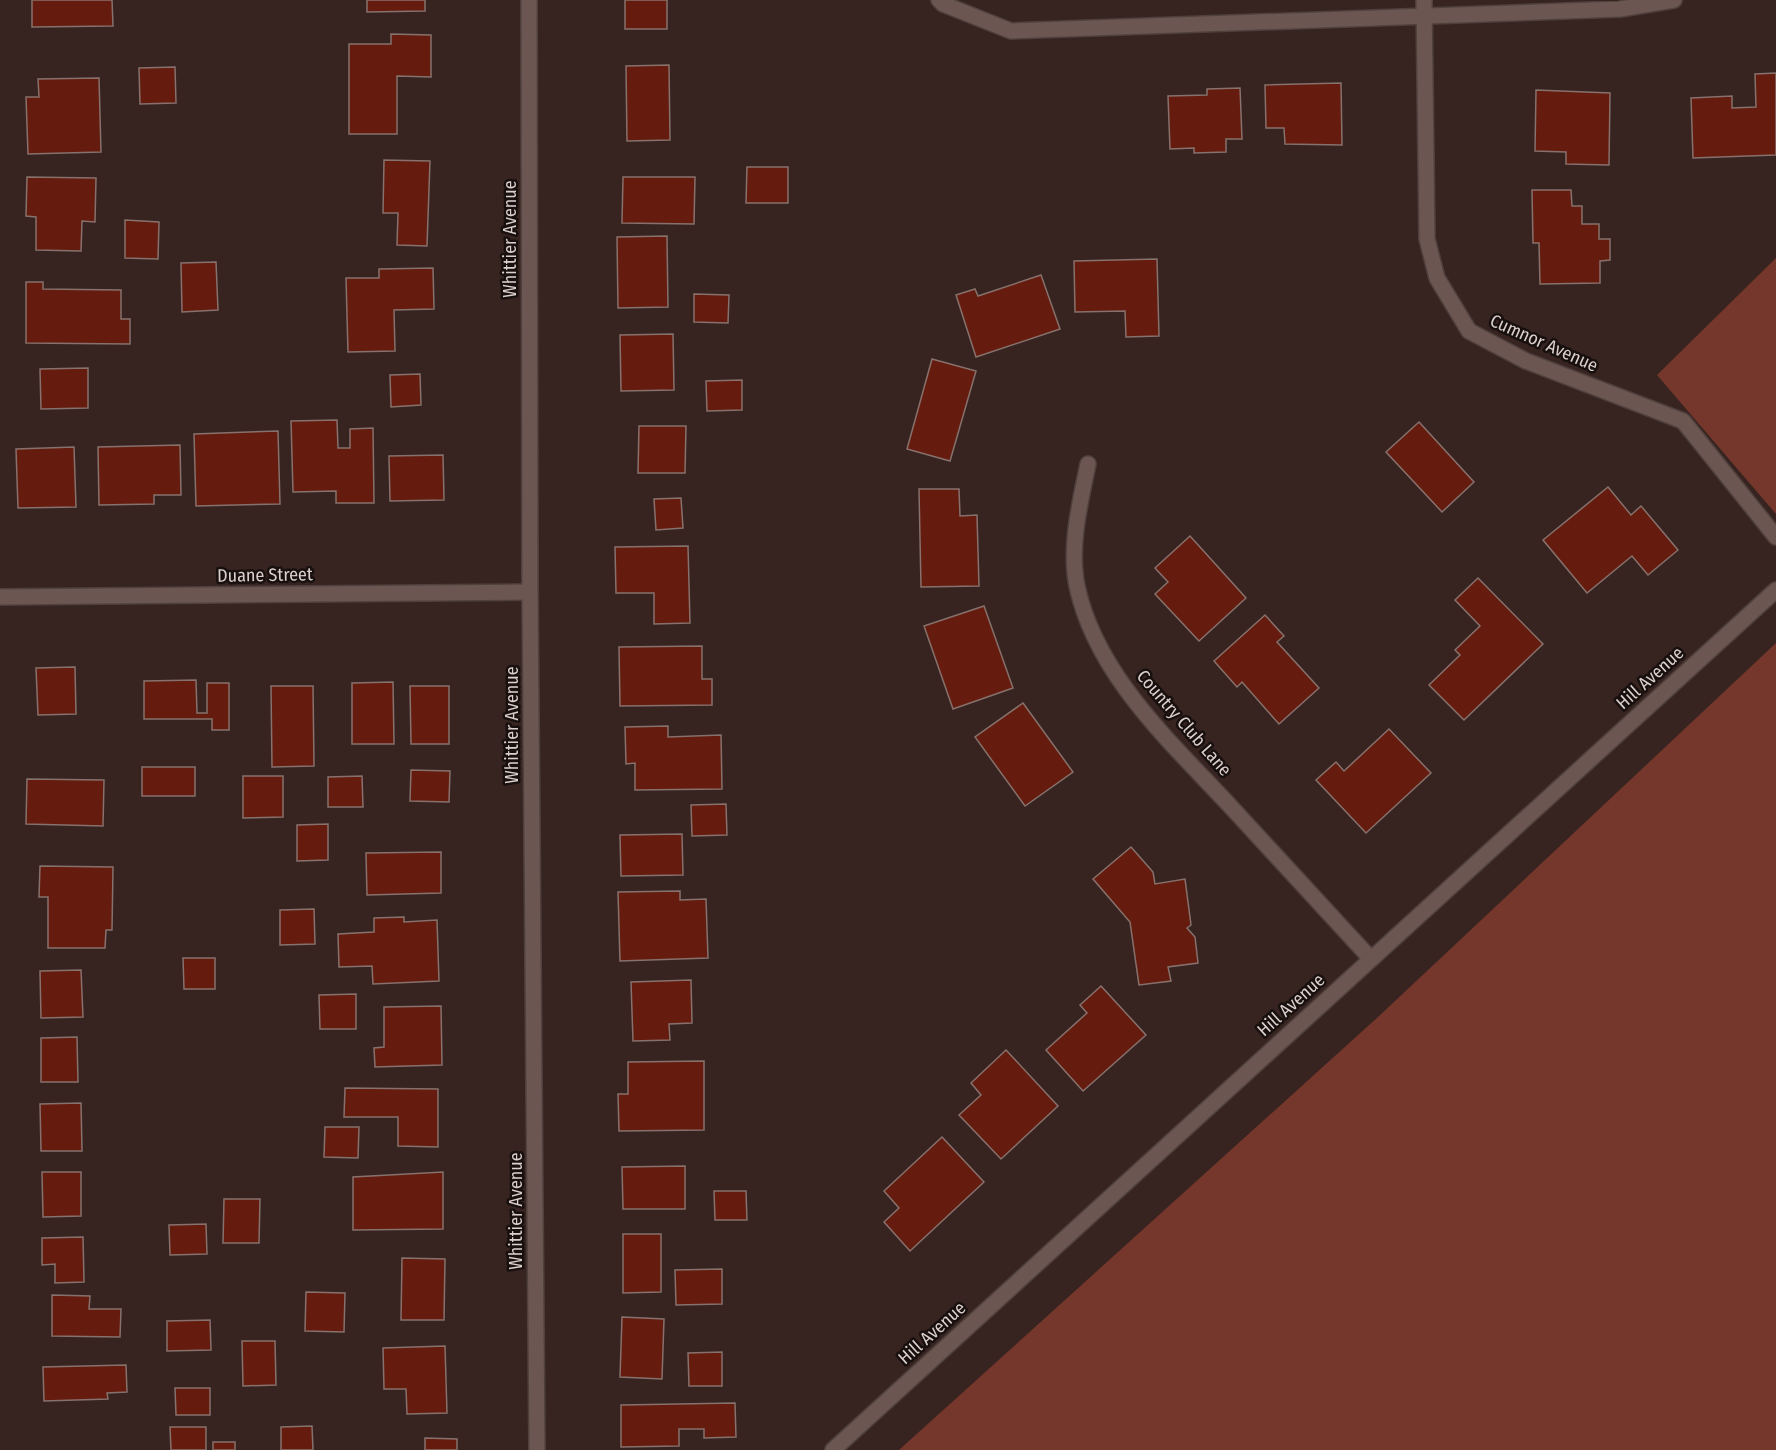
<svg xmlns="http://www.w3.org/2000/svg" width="1776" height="1450" viewBox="0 0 1776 1450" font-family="'Fira Sans Condensed',sans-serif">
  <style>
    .green { fill: #75372b }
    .building { fill: #651c0e; stroke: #87716c; stroke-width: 1.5 }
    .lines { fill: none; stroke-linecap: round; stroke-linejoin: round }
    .street-casing { stroke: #4f403d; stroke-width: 18 }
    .street { stroke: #6b5651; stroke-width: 15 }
    .labels { text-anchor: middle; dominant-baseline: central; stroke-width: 5; stroke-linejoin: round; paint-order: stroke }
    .street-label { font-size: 18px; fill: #dcd0cd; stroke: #18100e }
  </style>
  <rect width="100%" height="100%" fill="#372420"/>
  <g class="green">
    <path d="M1776,258V514L1657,375Z"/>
    <path d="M1776,643V1450H899L1378,1017Z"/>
  </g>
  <g class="building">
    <path d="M32,0H112L113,26L32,27Z"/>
    <path d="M367,0H425V11L367,12Z"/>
    <rect x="625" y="0" width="42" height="29"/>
    <path d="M391,34L431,35V77L397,76V134H349V44H391Z"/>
    <path d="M669,65L670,140L627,141L626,66Z"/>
    <path d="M175,67L176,103L140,104L139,68Z"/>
    <path d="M1776,73V155L1693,158L1691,98L1732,96V108L1756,107L1755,74Z"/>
    <path d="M99,78L101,152L28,154L26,97H39L38,79Z"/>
    <path d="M1341,83L1342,145L1285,144L1284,128H1266L1265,85Z"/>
    <path d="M1240,88L1242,139H1226V152L1194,153V148L1170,149L1168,96L1207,95V89Z"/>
    <path d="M1536,90L1610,93L1609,165L1566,164V152L1535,151Z"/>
    <path d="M384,160L430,161L427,246L397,245L398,213H383Z"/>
    <path d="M747,167H788V203H746Z"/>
    <path d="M27,177L96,178L95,222L82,221L81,251L36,250V217L26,216Z"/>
    <path d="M623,177H695L694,224L622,223Z"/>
    <path d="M1532,190H1571L1572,206H1582V224H1599V239H1610V260L1600,261V283L1540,284L1539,243H1533Z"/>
    <path d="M125,220L159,222L158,259L125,258Z"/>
    <path d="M667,236L668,307L618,308L617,237Z"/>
    <path d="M1157,259L1159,336L1126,337L1125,311L1075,312L1074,261Z"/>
    <path d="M216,262L218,310L182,312L181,263Z"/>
    <path d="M433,268L434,309L394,310L395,351L348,352L346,278H379V269Z"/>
    <path d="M1041,275L1060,329L976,357L956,295L975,289L978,296Z"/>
    <path d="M26,282H43V289L121,290V319H130V344L26,343Z"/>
    <path d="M694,294L729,295L728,323L694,322Z"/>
    <path d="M673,334L674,390L621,391L620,335Z"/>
    <path d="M932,359L976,371L950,461L907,449Z"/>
    <path d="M88,368V408L41,409L40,369Z"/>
    <path d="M420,374L421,405L391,407L390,375Z"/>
    <path d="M742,380V410L707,411L706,381Z"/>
    <path d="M337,420L338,448H350V429L373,428L374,503H336V491L293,492L291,421Z"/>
    <path d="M1419,422L1474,482L1442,512L1386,452Z"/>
    <path d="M639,426H686L685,473H638Z"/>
    <path d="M278,431L280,504L196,506L194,434Z"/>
    <path d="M180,445L181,495H154V504L99,505L98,447Z"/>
    <path d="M74,447L76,507L18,508L16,449Z"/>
    <path d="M443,455L444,500L390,501L389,456Z"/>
    <path d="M1608,487L1631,515L1641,506L1678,550L1648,575L1632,556L1587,593L1543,540Z"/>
    <path d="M919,489H959L960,516L977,515L979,586L921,587Z"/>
    <path d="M681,498L683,528L656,530L654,499Z"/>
    <path d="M1190,536L1246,598L1199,641L1155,594L1168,582L1155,568Z"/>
    <path d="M688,546L690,623L654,624V593H616L615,547Z"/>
    <path d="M1478,578L1543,644L1464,720L1429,685L1460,655L1455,650L1480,626L1455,600Z"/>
    <path d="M984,606L1013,688L953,709L924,626Z"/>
    <path d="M1265,615L1284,636L1277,642L1319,688L1279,724L1242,682L1237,687L1214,661Z"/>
    <path d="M702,646V679H712V705L620,706L619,647Z"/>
    <path d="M75,667L76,714L38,715L36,668Z"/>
    <path d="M196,680L197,713H207V683H229V730H212V719H144V681Z"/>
    <path d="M393,682L394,744H352V683Z"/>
    <path d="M271,686H313L314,766L272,767Z"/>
    <path d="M410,686H449V744H411Z"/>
    <path d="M1023,703L1073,772L1025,806L975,737Z"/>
    <path d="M668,726V737L721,735L722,789L635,790V763L626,764L625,727Z"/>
    <path d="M1389,729L1431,773L1366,833L1316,780L1336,762L1344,771Z"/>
    <rect x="142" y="767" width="53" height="29"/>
    <path d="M411,770L450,771L449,802L410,801Z"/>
    <path d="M243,776H283V817L243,818Z"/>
    <path d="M362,776L363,807H328V777Z"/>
    <path d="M27,779L104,780L103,826L26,824Z"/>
    <path d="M726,804L727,835L692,836L691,805Z"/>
    <path d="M328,824V860L297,861V825Z"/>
    <path d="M682,834L683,875L621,876L620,835Z"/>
    <path d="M1131,847L1153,872L1155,884L1185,879L1191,925L1187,928L1195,937L1198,963L1168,967L1171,981L1139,985L1130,922L1093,879Z"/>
    <path d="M441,852V893L367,895L366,853Z"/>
    <path d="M40,866L113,867L112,930H106L105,948H48V897H39Z"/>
    <path d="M680,891V900L706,899L708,958L620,961L618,892Z"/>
    <path d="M314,909L315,944L280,945V910Z"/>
    <path d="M404,917V922L437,920L439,981L373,984L372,966L339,967L338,934L374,932V918Z"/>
    <path d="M183,958H215V989H184Z"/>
    <path d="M81,970L83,1017L41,1018L40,971Z"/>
    <path d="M691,980L692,1023L669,1024L670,1040L633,1041L631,982Z"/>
    <path d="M1101,986L1146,1035L1083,1091L1046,1050L1087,1013L1080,1005Z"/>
    <path d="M356,994V1029H320L319,995Z"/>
    <path d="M441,1006L442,1065L375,1067L374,1048L384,1047V1007Z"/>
    <path d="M77,1037L78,1082H41V1038Z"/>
    <path d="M1006,1050L1058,1106L1001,1159L959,1115L981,1095L971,1083Z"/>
    <path d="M704,1061V1130L619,1131L618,1094H628V1062Z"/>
    <path d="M345,1088L438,1089V1147L398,1146V1117H344Z"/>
    <path d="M81,1103L82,1151H41L40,1104Z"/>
    <path d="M325,1127H359L358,1158L324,1157Z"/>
    <path d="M942,1137L984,1182L910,1251L884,1222L899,1208L884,1191Z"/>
    <path d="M685,1166V1209H623L622,1167Z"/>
    <path d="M42,1172H81V1216L43,1217Z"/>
    <path d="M443,1172V1229L353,1230V1177Z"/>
    <path d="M714,1191H746L747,1220H715Z"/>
    <path d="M224,1199H260L259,1243H223Z"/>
    <path d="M206,1224L207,1254L170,1255L169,1225Z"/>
    <path d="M623,1234H661V1292L623,1293Z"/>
    <path d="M83,1237L84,1282L55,1283V1264L42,1265V1238Z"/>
    <path d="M402,1258L445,1259L444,1320H401Z"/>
    <path d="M722,1269V1304L676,1305L675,1270Z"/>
    <path d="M306,1292L345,1293L344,1332L305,1331Z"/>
    <path d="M52,1295L90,1296L89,1309H121L120,1337L52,1336Z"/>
    <path d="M622,1317L664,1319L662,1379L620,1377Z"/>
    <path d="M210,1320L211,1350L167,1351V1321Z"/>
    <path d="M242,1341H275L276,1385L243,1386Z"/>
    <path d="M445,1346L447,1413L407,1414L406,1389H384L383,1348Z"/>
    <path d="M722,1352V1386H689L688,1353Z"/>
    <path d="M126,1365L127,1392L107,1393L108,1399L44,1401L43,1367Z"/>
    <path d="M175,1388H210V1415H176Z"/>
    <path d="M735,1403L736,1437L704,1438V1429H679V1446L621,1447V1405Z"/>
    <path d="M312,1426L313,1450H281V1427Z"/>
    <path d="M170,1427H206V1450H171Z"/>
    <path d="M425,1438L457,1439V1450H425Z"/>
    <rect x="213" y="1442" width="22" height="8"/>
  </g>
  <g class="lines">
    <defs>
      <g id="street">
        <path d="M529,0L530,592L537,1450"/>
        <path d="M939,0L943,4L1011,31L1620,9L1674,0"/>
        <path d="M1424,0L1427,239L1437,278L1469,331L1526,361L1683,421L1776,537"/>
        <path d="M1088,464C1080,503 1069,547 1077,586C1096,676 1173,744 1232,808C1278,858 1325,909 1371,959"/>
        <path d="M0,597L530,592"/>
        <path d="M833,1450L1776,590"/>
      </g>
    </defs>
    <use href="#street" class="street-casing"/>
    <use href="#street" class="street"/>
  </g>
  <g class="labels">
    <g class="street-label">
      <text transform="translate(510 239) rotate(-90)">Whittier Avenue</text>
      <text transform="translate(1544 343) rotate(24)">Cumnor Avenue</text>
      <text transform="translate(265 575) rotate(-1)">Duane Street</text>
      <text transform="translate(1650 678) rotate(-42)">Hill Avenue</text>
      <text transform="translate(1184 723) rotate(49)">Country Club Lane</text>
      <text transform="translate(512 725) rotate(-90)">Whittier Avenue</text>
      <text transform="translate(1291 1005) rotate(-42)">Hill Avenue</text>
      <text transform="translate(516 1211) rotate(-90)">Whittier Avenue</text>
      <text transform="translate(932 1333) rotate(-42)">Hill Avenue</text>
    </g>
  </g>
</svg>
